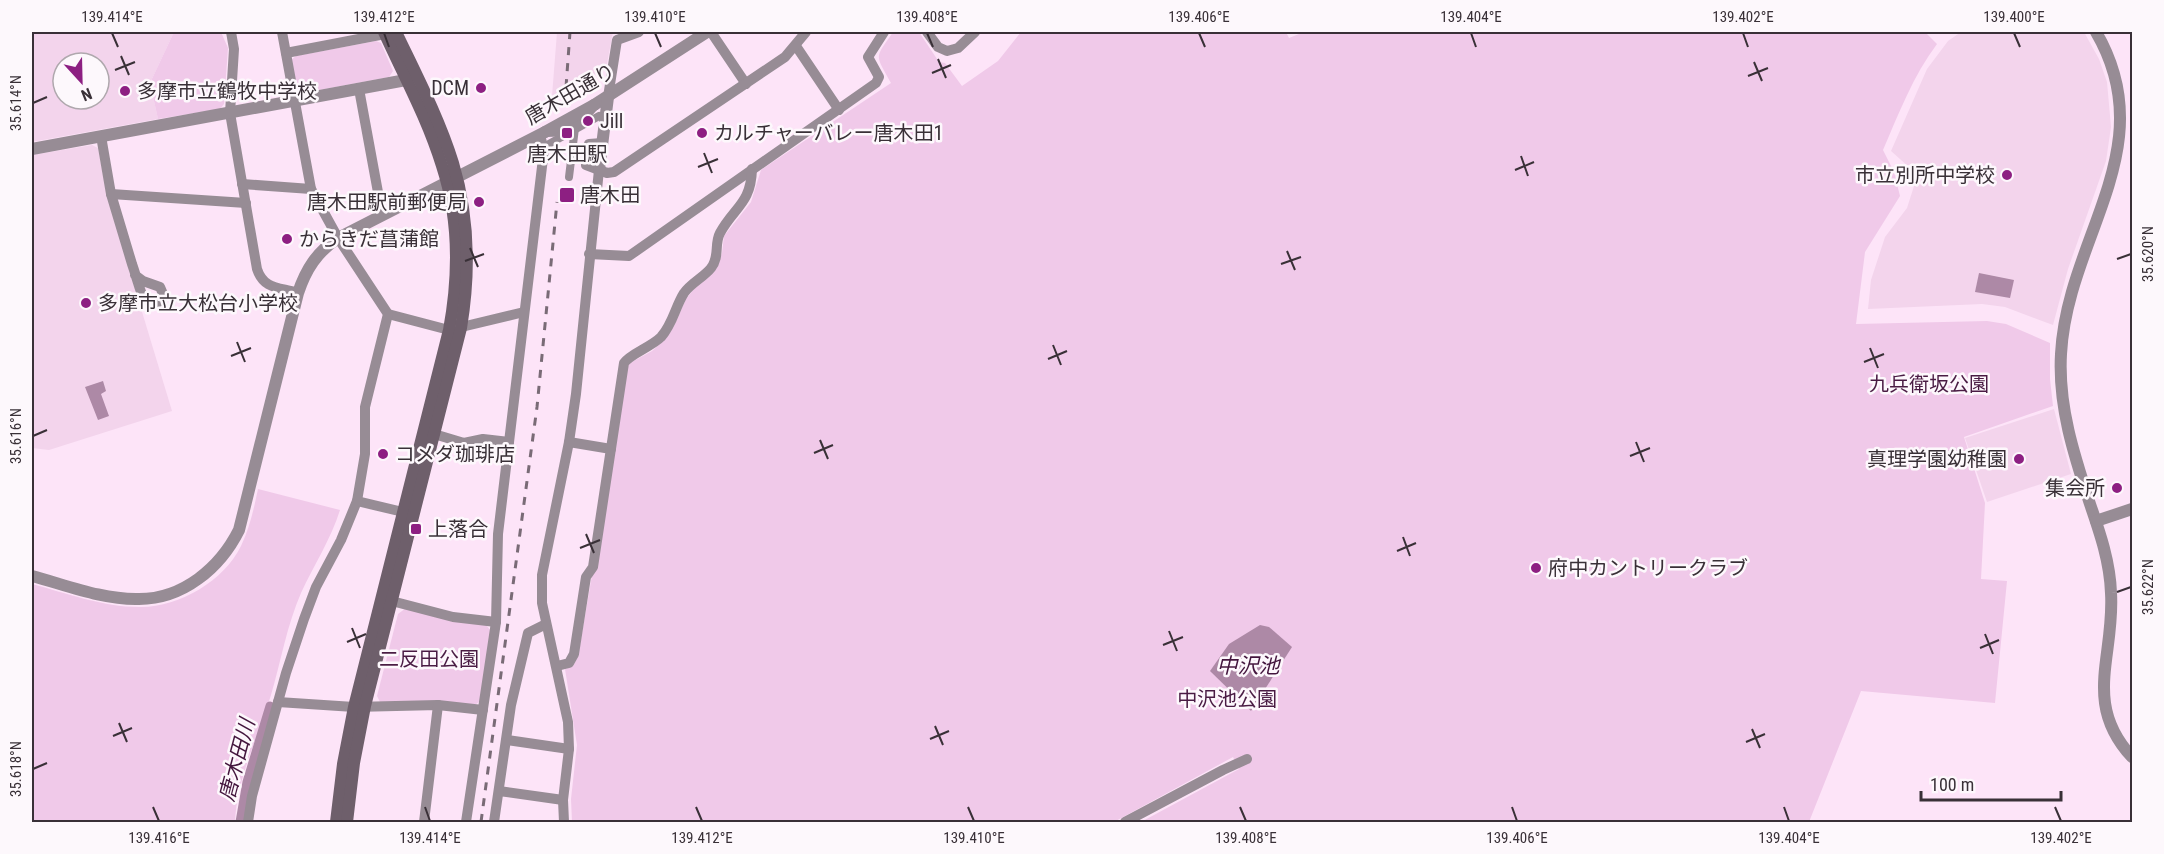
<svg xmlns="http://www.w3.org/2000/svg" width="2164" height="854" viewBox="0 0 2164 854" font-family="'Roboto Condensed','Noto Sans JP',sans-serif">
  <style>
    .built { fill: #f3d4ec; fill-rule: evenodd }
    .green { fill: #f0c9e9 }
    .water { fill: #ad89a6 }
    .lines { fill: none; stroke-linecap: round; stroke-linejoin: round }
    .canal { stroke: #ad89a6; stroke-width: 9 }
    .pedestrian { stroke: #978c95; stroke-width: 8 }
    .minor { stroke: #978c95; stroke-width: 10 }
    .tertiary { stroke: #978c95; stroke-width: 12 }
    .secondary { stroke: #6e5f6b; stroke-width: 12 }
    .rail { stroke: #796b76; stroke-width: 3; stroke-dasharray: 8 8; stroke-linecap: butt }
    .minor-bridge { stroke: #978c95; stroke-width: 10 }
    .tertiary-bridge { stroke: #978c95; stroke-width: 12 }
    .ticks { fill: none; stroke: #393037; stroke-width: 2 }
    .poi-dot { fill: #8d1f82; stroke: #fdf8fc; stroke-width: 2 }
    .labels { text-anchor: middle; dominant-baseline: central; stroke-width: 5; stroke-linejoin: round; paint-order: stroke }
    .poi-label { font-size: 20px; fill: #393037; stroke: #fdf8fc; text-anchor: start }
    .street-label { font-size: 20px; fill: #393037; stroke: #fdf8fc }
    .park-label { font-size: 20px; fill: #4a1c44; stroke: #fdf8fc }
    .water-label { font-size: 21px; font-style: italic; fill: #43153d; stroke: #fdf8fc }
    .neatline { fill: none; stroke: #393037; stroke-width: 2 }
    .ticks-label { font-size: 15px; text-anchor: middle; fill: #393037 }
  </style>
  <rect width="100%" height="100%" fill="#fde4f8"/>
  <g class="built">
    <path d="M32,32H174L150,83L158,119L32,142ZM63,63H99V99H63Z"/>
    <path d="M557,32H613L606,69L552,96Z"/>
    <path d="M1961,32H2084L2099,59L2107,82L2111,127L2106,161L2068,269L2053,325L2005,307L1982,304L1868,309L1871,280L1885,237L1907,208L1915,183L1910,168L1891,151L1927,69L1948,41Z"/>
    <path d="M92,145L98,148L107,196L172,411L49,450L32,448V155Z"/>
    <path d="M2054,409L2071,474L1987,502L1965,438Z"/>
  </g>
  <g class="green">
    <path d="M174,32H221L228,48L224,104L220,109L158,119L150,83Z"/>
    <path d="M893,32H919L939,62L945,63L962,86L998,61L1021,32H1286L1289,38L1304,32H1925L1937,44C1913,76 1899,113 1883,150L1894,172L1900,196L1865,252L1856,324L1987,321L2006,324L2050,343V379L2053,406L1964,437L1985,503L1981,579L2007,581L1995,703L1861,691L1809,822H1141L1239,769L1233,757L1114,822H572L571,799L577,745L565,669L573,666L578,657L628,364L652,351L664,340L673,328L686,299L694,289L717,268L722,253L724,236L751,202L761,170L891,83C874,53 875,59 893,32Z"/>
    <path d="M376,41L381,43L393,71L389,77L303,93L296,89L291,60L296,56Z"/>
    <path d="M258,489L340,510C331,539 314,565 301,593C287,625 281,661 271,695C258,738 237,777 235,822H32V584C66,593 103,607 139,607C178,608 224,581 241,546C250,527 254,508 258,489Z"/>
    <path d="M406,608L486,625L491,631L480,701L475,705L380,702L377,696L398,614Z"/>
  </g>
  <g class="water">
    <path d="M1979,273L2014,280L2010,298L1975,292Z"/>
    <path d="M103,381L106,391L101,394L109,416L98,420L85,387Z"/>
    <path d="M1260,625L1269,627L1292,647L1251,711L1210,671L1229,644Z"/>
  </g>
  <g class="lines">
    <path class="canal" d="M240,822L247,782L270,706"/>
    <g class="pedestrian">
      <path d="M549,144L599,116"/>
      <path d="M569,177L575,128"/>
    </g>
    <g class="minor">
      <path d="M231,32L234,49L230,113L257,269C264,290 280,287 298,293"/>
      <path d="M711,32L746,84"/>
      <path d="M927,32L938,47L947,51L958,48L975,32"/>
      <path d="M796,46L839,110"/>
      <path d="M286,53L385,34"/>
      <path d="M359,89L382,214"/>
      <path d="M608,97L617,40L639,32"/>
      <path d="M101,136L111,194L132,264C137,278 140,293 147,306L159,302L163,294L160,287L143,281L135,275"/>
      <path d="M602,143L589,144L586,165L607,173L614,172L785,57L806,32"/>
      <path d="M242,184L311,189"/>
      <path d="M111,194L246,203"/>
      <path d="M589,254L629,256L876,83L879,77L868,57L884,32"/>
      <path d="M388,314L449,330L524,312"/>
      <path d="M434,434L464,443L483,439L509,442"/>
      <path d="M569,442L611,449"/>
      <path d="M357,501L403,512"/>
      <path d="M384,599L453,617L496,622"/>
      <path d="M557,666L569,663L574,654L586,577L593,567L624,363C630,354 651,347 661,337C673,324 675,307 684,293C691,283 704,277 711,268C720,257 714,244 720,233C734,207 751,204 752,169"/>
      <path d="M278,702L354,707L438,705L483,710"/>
      <path d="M507,740L569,749"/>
      <path d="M499,791L563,800"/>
      <path d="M248,822L252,796L286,673L304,619L316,587L341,540L357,501L365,454V407L388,314L338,238L311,189L282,32"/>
      <path d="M424,822L438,705"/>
      <path d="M466,822L496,622L498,534L544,150L540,135"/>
      <path d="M494,822L511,705L528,633L546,624"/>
      <path d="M564,822L563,800L569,749L568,722L542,603V575L569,442L576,394L599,170"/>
      <path d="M1125,822L1223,770L1247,759"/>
    </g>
    <g class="tertiary">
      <path d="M2096,32C2164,148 2067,237 2061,354C2058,406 2074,455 2090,504C2100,533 2110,562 2111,593C2115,656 2082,703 2132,757"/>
      <path d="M594,105L707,32"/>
      <path d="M32,149L406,80"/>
      <path d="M599,170L608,97"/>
      <path d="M2096,521L2132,509"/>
      <path d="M32,576C66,585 103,600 139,599C183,599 220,568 239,530L298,293C306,269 317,252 338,238L545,132"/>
    </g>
    <g class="secondary">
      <path d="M336,822L343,764L354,707L449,330C459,276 459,218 442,166C428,120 404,76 384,32"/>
      <path d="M347,822L354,763L365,706L461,328C470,274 469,216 453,163C439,118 416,74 396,32"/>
    </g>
    <g class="rail">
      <path d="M566,87L570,32"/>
      <path d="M481,822L537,407L557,202"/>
    </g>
    <path class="minor-bridge" d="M545,132C569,132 577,126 592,108"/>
    <path class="tertiary-bridge" d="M545,132L594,105"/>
  </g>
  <path class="ticks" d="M112,33L118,47M384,33L389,47M655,33L661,47M927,33L933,47M1199,33L1205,47M1471,33L1476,47M1743,33L1748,47M2014,33L2020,47M121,56L129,75M938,59L946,78M1754,62L1762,81M115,70L135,62M932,73L951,65M1748,76L1768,68M33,103L47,97M704,153L712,173M1521,156L1528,176M698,167L718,159M1515,170L1534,162M470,248L478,267M1287,251L1295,270M2117,259L2131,254M465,261L484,254M1281,264L1301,257M237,342L245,362M1053,345L1061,365M1870,348L1878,368M231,356L251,348M1048,359L1067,351M1864,362L1884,354M33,436L47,430M820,440L828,459M1636,442L1644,462M814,453L833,445M1630,456L1650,448M586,534L594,553M1403,537L1410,556M580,548L600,540M1397,551L1416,543M2117,592L2131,587M352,628L360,648M1169,631L1177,651M1985,634L1993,654M347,642L366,634M1163,645L1183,637M1980,648L1999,640M119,723L127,742M935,726L943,745M1752,729L1760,748M113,736L132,728M930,739L949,731M1746,742L1765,734M33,769L47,763M153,807L159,821M425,807L430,821M696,807L702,821M968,807L974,821M1240,807L1246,821M1512,807L1517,821M1784,807L1789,821M2055,807L2061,821"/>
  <g class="poi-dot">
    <circle cx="481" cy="88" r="6"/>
    <circle cx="125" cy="91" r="6"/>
    <circle cx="588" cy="121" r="6"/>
    <rect x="561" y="127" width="12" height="12" rx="3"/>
    <circle cx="702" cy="133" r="6"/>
    <circle cx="2007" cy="175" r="6"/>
    <rect x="559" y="187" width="16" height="16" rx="3"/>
    <circle cx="479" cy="202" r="6"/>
    <circle cx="287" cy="239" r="6"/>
    <circle cx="86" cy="303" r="6"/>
    <circle cx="383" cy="454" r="6"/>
    <circle cx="2019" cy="459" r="6"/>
    <circle cx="2117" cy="488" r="6"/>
    <rect x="410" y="523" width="12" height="12" rx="3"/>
    <circle cx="1536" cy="568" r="6"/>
  </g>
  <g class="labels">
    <g class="poi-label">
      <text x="469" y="88" text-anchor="end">DCM</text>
      <text x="137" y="91">多摩市立鶴牧中学校</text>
      <text x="600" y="121">Jill</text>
      <text x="714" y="133">カルチャーバレー唐木田1</text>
      <text x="567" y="154" text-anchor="middle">唐木田駅</text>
      <text x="1995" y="175" text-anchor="end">市立別所中学校</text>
      <text x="580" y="195">唐木田</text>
      <text x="467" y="202" text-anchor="end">唐木田駅前郵便局</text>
      <text x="299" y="239">からきだ菖蒲館</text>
      <text x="98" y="303">多摩市立大松台小学校</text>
      <text x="395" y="454">コメダ珈琲店</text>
      <text x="2007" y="459" text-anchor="end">真理学園幼稚園</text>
      <text x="2105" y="488" text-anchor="end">集会所</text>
      <text x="428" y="529">上落合</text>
      <text x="1548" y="568">府中カントリークラブ</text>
    </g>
    <g class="street-label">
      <text transform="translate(570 94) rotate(-30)">唐木田通り</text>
    </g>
    <g class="park-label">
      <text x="1929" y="384">九兵衛坂公園</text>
      <text x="429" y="659">二反田公園</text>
      <text x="1227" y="699">中沢池公園</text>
    </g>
    <g class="water-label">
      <text x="1248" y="666">中沢池</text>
      <text transform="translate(237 760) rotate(-75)">唐木田川</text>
    </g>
  </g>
  <rect width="2164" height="854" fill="none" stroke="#fdf8fc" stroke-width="66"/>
  <g transform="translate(81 81) rotate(158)"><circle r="28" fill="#fdf8fc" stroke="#afa8ad" stroke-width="1.5"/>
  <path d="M0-4.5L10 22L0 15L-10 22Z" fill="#8d1f82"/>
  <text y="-9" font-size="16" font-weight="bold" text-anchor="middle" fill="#393037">N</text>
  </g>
  <path d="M1921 791v9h140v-9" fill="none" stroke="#393037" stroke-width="3"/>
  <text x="1930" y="791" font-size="18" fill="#393037" stroke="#fdf8fc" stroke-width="4.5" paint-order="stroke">100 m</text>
  <rect x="33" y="33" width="2098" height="788" class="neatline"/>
  <g class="ticks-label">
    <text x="112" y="22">139.414°E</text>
    <text x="384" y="22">139.412°E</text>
    <text x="655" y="22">139.410°E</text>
    <text x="927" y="22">139.408°E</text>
    <text x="1199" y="22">139.406°E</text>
    <text x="1471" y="22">139.404°E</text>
    <text x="1743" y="22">139.402°E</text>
    <text x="2014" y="22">139.400°E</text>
    <text transform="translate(16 103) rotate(-90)" y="5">35.614°N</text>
    <text transform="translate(2148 254) rotate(-90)" y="5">35.620°N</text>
    <text transform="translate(16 436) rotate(-90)" y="5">35.616°N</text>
    <text transform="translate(2148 587) rotate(-90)" y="5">35.622°N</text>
    <text transform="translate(16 769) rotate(-90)" y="5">35.618°N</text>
    <text x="159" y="843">139.416°E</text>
    <text x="430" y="843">139.414°E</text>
    <text x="702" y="843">139.412°E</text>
    <text x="974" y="843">139.410°E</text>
    <text x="1246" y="843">139.408°E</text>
    <text x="1517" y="843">139.406°E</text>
    <text x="1789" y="843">139.404°E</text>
    <text x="2061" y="843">139.402°E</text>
  </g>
</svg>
